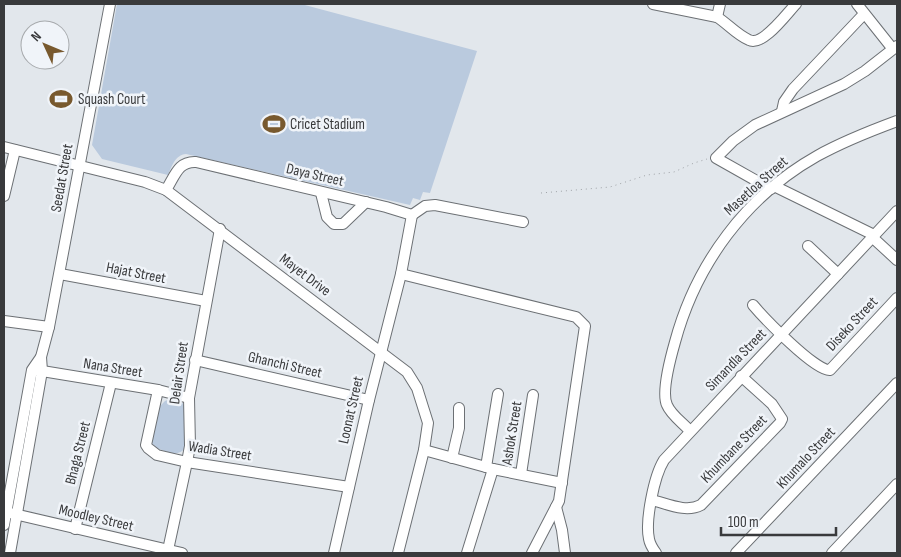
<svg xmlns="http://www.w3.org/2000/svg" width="901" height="557" viewBox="0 0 901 557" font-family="'Sofia Sans Condensed',sans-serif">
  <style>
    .green { fill: #bacade }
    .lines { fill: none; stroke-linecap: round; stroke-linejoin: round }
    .minor-casing { stroke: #6c7074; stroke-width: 12 }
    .path { stroke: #9fa3a7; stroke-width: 1; stroke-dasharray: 1 4; stroke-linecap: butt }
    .minor { stroke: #fff; stroke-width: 10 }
    .labels { text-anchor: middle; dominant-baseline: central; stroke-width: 5; stroke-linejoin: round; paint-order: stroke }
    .poi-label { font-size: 15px; fill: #393a3c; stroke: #f0f4f9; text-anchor: start }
    .street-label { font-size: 15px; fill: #393a3c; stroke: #f0f4f9 }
  </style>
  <rect width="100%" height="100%" fill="#e2e7ec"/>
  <g class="green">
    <path d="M117,4H301L477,51L430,193L423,192L420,200L413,198L410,205L186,154C175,155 172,166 168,175L102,159L92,145Z"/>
    <path d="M170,399L181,401L185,407V448C178,458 166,451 156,448L152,443L160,406L165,401Z"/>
  </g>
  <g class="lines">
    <defs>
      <g id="minor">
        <path d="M653,4L717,17C728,24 737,35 749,40C763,47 787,13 796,4"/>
        <path d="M857,4L892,48"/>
        <path d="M717,17L720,4"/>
        <path d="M782,111L784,102L793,89L864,14"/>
        <path d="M4,147L145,182L166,190L407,372L417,388L428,423L424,450L398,553"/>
        <path d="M774,186L874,235"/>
        <path d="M771,189L716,158L733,141L755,125L844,84L865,71L897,46"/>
        <path d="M166,190C175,176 178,161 196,162L386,207L412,215"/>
        <path d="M321,193L327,217L334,224H343L366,202"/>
        <path d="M4,196L15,150"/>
        <path d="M412,215L425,206L435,205L523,222"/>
        <path d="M872,237L897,260"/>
        <path d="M808,246L838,274"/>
        <path d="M60,274L206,301"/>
        <path d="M401,274L576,317L585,326L559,501L532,553"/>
        <path d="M753,305C764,318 816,372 830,370L897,298"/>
        <path d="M4,321L49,327"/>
        <path d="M195,360L369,400"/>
        <path d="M36,370L158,390L189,398"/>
        <path d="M158,390L146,445L148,448L157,455L187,462L349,487"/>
        <path d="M690,431C683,423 671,415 667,405C661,392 671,356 675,342C696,264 746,196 817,156C842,142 870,131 897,121"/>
        <path d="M424,450L493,469L562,483"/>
        <path d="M452,458L459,428V408"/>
        <path d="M486,467L498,394"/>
        <path d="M521,474L533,395"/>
        <path d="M652,500C668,504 686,513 701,505L780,423L782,419L772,404L741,376"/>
        <path d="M556,507L562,530L565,553"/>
        <path d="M10,513L182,553"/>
        <path d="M4,525L32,370L41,357L49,327L110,4"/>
        <path d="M75,529L111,383"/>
        <path d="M168,550L187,462L190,446L189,398L220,229"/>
        <path d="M10,553L42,371L41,357"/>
        <path d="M334,553L369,400L401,274L412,215"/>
        <path d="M467,553L493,469"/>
        <path d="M656,553C653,549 650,545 649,539C645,521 654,476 664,460L897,211"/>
        <path d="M736,553L897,383"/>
        <path d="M832,553L897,484"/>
      </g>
    </defs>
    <use href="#minor" class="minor-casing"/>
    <path class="path" d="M541,193L610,187L647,175L674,172L694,163L707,159"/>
    <use href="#minor" class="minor"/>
  </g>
  <defs>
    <symbol id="stadium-bare" viewBox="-9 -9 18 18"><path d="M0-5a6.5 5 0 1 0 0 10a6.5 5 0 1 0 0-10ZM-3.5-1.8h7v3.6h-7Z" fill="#78592e" stroke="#f0f4f9" stroke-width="2.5" paint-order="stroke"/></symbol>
  </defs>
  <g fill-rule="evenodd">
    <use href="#stadium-bare" x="45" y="83" width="32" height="32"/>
    <use href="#stadium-bare" x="258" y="108" width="32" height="32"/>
  </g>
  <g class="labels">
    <g class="poi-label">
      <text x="78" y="99">Squash Court</text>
      <text x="290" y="124">Cricet Stadium</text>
    </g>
    <g class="street-label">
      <text transform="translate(315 175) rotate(13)">Daya Street</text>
      <text transform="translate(62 178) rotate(-80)">Seedat Street</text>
      <text transform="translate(756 186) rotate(-42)">Masetloa Street</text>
      <text transform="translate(136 273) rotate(11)">Hajat Street</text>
      <text transform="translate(305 275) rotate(37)">Mayet Drive</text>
      <text transform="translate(852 324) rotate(-47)">Diseko Street</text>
      <text transform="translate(736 360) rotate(-46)">Simandla Street</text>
      <text transform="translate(285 365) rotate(13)">Ghanchi Street</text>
      <text transform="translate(113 368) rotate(9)">Nana Street</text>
      <text transform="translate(179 373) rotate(-82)">Delair Street</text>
      <text transform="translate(351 410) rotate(-77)">Loonat Street</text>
      <text transform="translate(512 433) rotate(-81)">Ashok Street</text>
      <text transform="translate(734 449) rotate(-46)">Khumbane Street</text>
      <text transform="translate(220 451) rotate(9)">Wadia Street</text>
      <text transform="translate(78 453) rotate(-76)">Bhaga Street</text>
      <text transform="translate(806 458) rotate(-47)">Khumalo Street</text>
      <text transform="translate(96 518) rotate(13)">Moodley Street</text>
    </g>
  </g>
  <rect width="901" height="557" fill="none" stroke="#393a3c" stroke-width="10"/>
  <g transform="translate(45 45) rotate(314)"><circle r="24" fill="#f0f4f9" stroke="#a7aaad"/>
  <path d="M0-4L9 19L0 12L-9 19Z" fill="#78592e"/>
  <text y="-8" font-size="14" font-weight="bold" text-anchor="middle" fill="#393a3c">N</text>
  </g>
  <path d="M721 527v8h115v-8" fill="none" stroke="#393a3c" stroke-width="2.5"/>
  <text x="728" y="527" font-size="15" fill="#393a3c" stroke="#f0f4f9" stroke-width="4" paint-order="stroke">100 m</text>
</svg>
